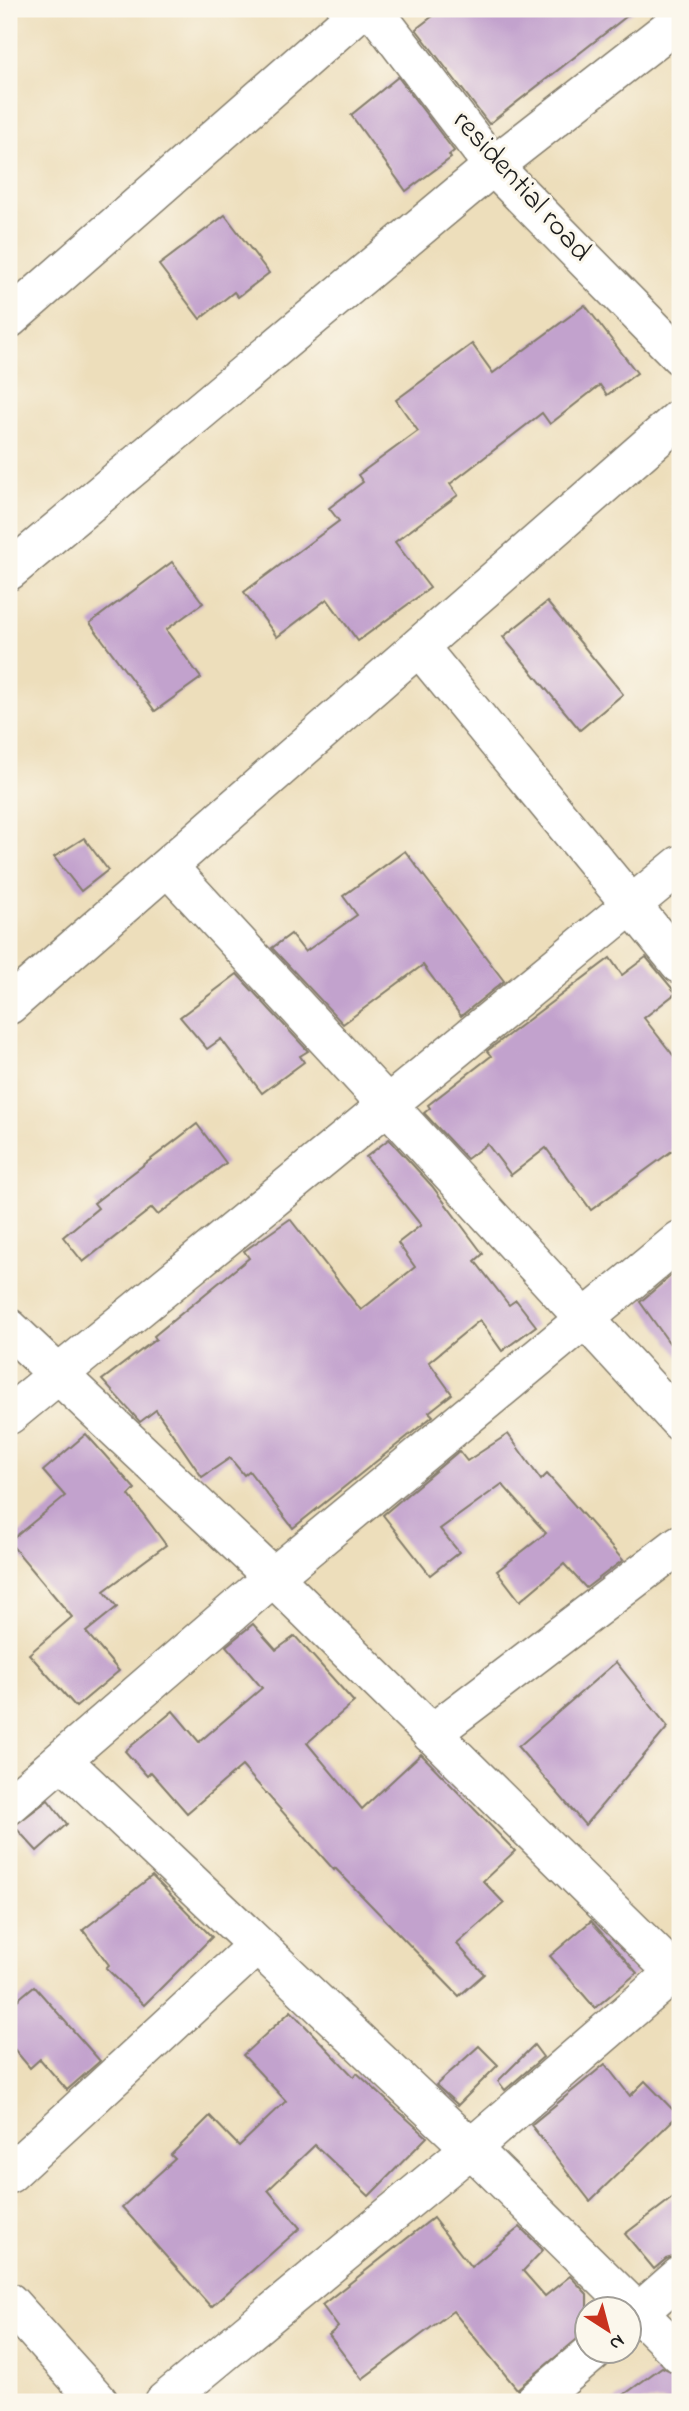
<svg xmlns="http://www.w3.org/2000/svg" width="689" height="2411" viewBox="0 0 689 2411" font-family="'Indie Flower',sans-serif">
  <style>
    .building { fill: #c2a2cd }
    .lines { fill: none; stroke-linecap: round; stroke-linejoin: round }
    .minor-casing { stroke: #847d6c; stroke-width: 41 }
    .minor { stroke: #fff; stroke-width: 38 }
    .labels { text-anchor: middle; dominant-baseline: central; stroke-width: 6; stroke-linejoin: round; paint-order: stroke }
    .street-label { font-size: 30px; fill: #1c1c1c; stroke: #fbf7ec }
  </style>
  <rect width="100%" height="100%" fill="#fbf7ec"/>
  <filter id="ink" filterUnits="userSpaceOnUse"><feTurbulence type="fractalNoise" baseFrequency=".0143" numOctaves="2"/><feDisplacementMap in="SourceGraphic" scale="14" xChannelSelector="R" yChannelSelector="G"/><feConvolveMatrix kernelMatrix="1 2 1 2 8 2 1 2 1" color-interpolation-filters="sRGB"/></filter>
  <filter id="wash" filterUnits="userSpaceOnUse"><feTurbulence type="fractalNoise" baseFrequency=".00686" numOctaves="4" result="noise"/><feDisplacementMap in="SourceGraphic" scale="28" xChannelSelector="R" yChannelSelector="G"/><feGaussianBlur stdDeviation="1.57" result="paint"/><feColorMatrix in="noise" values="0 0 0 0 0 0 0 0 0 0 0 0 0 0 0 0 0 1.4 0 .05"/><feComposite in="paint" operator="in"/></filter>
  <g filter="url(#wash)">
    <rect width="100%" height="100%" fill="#eddebb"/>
    <g id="blocks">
      <g class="building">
        <path d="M442,9H636L489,124L416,29Z"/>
        <path d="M398,77L454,151L449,155L451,158L406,191L351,115Z"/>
        <path d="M225,215L269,273L238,297L234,292L200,319L159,265Z"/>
        <path d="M585,305L637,373L607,395L600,385L550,424L542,413L450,484L458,495L395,542L430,588L358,641L327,599L277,637L244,592L339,521L329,508L363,482L358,475L418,431L396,400L472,344L493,373Z"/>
        <path d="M172,562L203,603L166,630L201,678L155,711L90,623Z"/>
        <path d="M547,602L623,694L580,730L503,637Z"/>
        <path d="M84,838L108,870L81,891L54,857Z"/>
        <path d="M405,851L504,981L461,1016L423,965L343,1024L272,948L291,934L305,952L357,915L343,896Z"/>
        <path d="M646,957L676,993L644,1018L680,1064V1145L591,1210L546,1148L511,1175L487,1144L467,1159L424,1113L430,1108L428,1105L491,1056L487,1051L610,958L622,975Z"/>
        <path d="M237,974L308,1051L300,1056L304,1062L262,1093L221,1039L207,1049L180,1017Z"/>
        <path d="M197,1124L226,1163L158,1215L152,1208L83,1262L63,1237L98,1208L94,1203Z"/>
        <path d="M389,1139L432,1186L483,1254L475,1261L509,1305L516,1300L536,1326L502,1351L480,1320L429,1362L452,1394L429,1412L433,1416L293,1528L249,1471L244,1475L230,1458L202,1477L156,1410L140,1422L102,1380L156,1339L154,1336L249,1258L244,1251L290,1219L361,1310L415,1267L398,1243L421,1225L366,1157Z"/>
        <path d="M680,1268V1358L640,1302Z"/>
        <path d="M86,1434L135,1489L129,1495L166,1545L104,1591L117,1607L86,1632L119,1671L76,1707L29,1654L72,1617L9,1542L65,1496L43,1471Z"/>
        <path d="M508,1434L541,1480L547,1474L623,1560L586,1588L564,1564L520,1601L497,1571L546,1533L502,1484L440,1529L459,1552L430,1575L383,1515L459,1451L467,1461Z"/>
        <path d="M253,1624L276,1650L295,1636L354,1702L307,1743L362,1809L421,1754L515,1851L483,1881L504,1903L457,1944L484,1974L459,1996L335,1868L334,1870L242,1766L187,1813L151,1772L147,1776L125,1751L173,1711L199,1742L262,1688L226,1646Z"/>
        <path d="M616,1662L668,1727L585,1825L518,1747Z"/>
        <path d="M48,1800L67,1824L37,1851L14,1826Z"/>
        <path d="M152,1876L212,1937L144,2005L106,1968L109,1965L83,1930Z"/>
        <path d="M591,1921L637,1973L595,2008L550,1956Z"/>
        <path d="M34,1986L100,2061L67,2090L40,2059L30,2068L9,2043V2007Z"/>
        <path d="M291,2011L354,2077L357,2073L427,2137L369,2196L315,2145L268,2190L300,2228L211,2307L122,2207L175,2159L171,2155L210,2116L239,2146L286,2101L243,2055Z"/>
        <path d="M534,2045L543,2057L505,2090L498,2081Z"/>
        <path d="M479,2046L498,2065L458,2105L436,2085Z"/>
        <path d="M605,2064L630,2096L645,2081L678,2115L590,2201L531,2125Z"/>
        <path d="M680,2192V2255L666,2259L654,2269L625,2234Z"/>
        <path d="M433,2218L471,2267L520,2227L543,2250L523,2271L545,2296L570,2276L587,2294V2331L517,2389L453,2311L362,2379L329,2335L338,2327L322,2305Z"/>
        <path d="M662,2367L680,2375V2402H614Z"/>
      </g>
    </g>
  </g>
  <g filter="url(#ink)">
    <use href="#blocks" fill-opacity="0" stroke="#847d6c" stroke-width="2"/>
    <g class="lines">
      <defs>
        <g id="minor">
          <path d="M373,9L493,166L680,356"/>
          <path d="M9,319L362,9"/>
          <path d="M9,571L493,166L680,20"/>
          <path d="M419,647L680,964"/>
          <path d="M168,867L680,1422"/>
          <path d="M9,1005L680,418"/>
          <path d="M9,1328L273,1577L680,1978"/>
          <path d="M9,1415L680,865"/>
          <path d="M431,1734L680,1544"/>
          <path d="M62,1760L471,2148L680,2354"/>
          <path d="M9,1805L273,1577L680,1240"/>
          <path d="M9,2174L256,1946"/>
          <path d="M9,2302L99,2402"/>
          <path d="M630,2320L680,2276"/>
          <path d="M164,2402L471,2148L675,1972"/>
          <path d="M534,2402L593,2352"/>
        </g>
      </defs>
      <use href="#minor" class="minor-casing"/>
      <use href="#minor" class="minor"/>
    </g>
  </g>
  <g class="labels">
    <g class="street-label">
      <text transform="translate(521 187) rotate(48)">residential road</text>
    </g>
  </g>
  <rect width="689" height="2411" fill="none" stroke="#fbf7ec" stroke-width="35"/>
  <g transform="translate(608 2330) rotate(144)"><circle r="33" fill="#fbf7ec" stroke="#a29f99" stroke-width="2"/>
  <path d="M0-5L12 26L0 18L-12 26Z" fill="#c8321e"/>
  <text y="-10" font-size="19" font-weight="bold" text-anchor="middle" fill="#1c1c1c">N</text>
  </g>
</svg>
